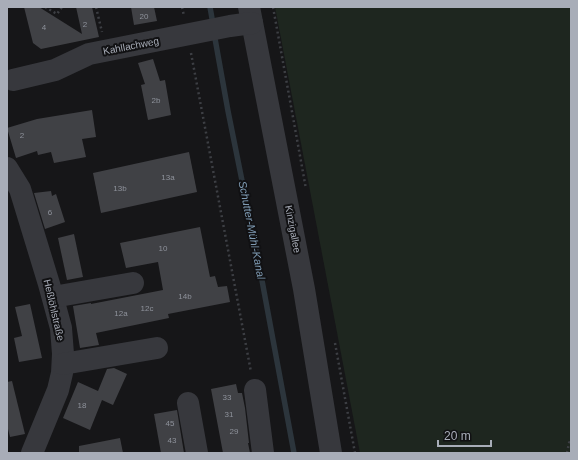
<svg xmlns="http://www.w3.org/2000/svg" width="578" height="460" viewBox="0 0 578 460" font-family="Arial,sans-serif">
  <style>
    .green { fill: #1e261f }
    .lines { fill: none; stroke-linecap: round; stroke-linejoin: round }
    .stream { stroke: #2c353c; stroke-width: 5.5 }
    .building { fill: #404145 }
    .path { stroke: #3d3f44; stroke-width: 2.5; stroke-dasharray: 2 3; stroke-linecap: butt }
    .minor { stroke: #37383d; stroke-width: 22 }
    .labels { text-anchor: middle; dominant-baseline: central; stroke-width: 4; stroke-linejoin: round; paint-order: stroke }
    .number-label { font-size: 8px; fill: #8e929b }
    .street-label { font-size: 10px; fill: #a8adb8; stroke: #111113 }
    .water-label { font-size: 11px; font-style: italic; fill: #7f9bb3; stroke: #111113 }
  </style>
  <rect width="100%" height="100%" fill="#161618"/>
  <path class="green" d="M275,7H571V453H360Z"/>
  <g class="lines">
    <g class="stream">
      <path d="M210,7L213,24"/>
      <path d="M214,33L228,111L261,275L294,453"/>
    </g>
  </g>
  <g class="building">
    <path d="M24,7H39L82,34L76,7H92L99,37L41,49L33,43Z"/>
    <path d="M131,7H154L157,21L134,25Z"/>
    <path d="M153,59L160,81L165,80L171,115L148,120L141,85L145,84L138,63Z"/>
    <path d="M92,110L96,137L82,139L86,157L54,163L51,152L38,155L37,151L16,158L7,128L37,119Z"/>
    <path d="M189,152L197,192L101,213L93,173Z"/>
    <path d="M51,191L52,196L56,194L65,222L45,229L34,193Z"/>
    <path d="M200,227L210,277L215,276L218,287L227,286L230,302L168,314L169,318L96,333L99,345L80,348L73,306L91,303V304L163,290L158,262L126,268L120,243Z"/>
    <path d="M74,234L83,277L67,280L58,238Z"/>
    <path d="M30,304L42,358L19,362L14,338L22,336L15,307Z"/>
    <path d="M114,368L127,374L113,405L102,400L90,430L63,418L78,382L98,391L107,369Z"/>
    <path d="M12,381L25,434L10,437L7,425V382Z"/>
    <path d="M236,384L238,393H242L245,408L249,443H248L250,453H223L211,389Z"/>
    <path d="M177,410L184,453H161L154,414Z"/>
    <path d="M120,438L123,453H79V446Z"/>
  </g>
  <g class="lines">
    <g class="path">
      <path d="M45,7L57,14L62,7"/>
      <path d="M96,7L102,32"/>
      <path d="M182,7L184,16"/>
      <path d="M273,7L306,189"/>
      <path d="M191,53L251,372"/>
      <path d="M335,343L355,453"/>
      <path d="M567,453L569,443L571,440"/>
    </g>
    <g class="minor">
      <path d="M249,7L304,289L331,453"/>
      <path d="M13,80L55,70L89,54L230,26L252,23"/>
      <path d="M7,168L20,189L49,284L61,328L63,354L62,373L58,390L32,453"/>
      <path d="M53,297L133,283"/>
      <path d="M63,364L157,348"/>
      <path d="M255,390L263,453"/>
      <path d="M188,403L197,453"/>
    </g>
  </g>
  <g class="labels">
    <g class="number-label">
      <text x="144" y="16">20</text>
      <text x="85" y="24">2</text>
      <text x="44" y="27">4</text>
      <text x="156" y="100">2b</text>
      <text x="22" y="135">2</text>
      <text x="168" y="177">13a</text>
      <text x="120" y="188">13b</text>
      <text x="50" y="212">6</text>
      <text x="163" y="248">10</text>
      <text x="185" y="296">14b</text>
      <text x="147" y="308">12c</text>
      <text x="121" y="313">12a</text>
      <text x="227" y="397">33</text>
      <text x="82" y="405">18</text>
      <text x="229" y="414">31</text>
      <text x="170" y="423">45</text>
      <text x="234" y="431">29</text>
      <text x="172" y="440">43</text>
    </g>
    <g class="street-label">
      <text transform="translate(131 46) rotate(-11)">Kahllachweg</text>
      <text transform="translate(293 229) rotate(79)">Kinzigallee</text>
      <text transform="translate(54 310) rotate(77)">Heßlöhlstraße</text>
    </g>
    <g class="water-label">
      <text transform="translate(252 230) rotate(79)">Schutter-Mühl-Kanal</text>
    </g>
  </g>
  <rect width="578" height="460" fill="none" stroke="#a8adb8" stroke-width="16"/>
  <path d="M438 440v6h53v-6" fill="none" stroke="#a8adb8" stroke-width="2"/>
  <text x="444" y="440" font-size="12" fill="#a8adb8" stroke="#111113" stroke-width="3" paint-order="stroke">20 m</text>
</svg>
